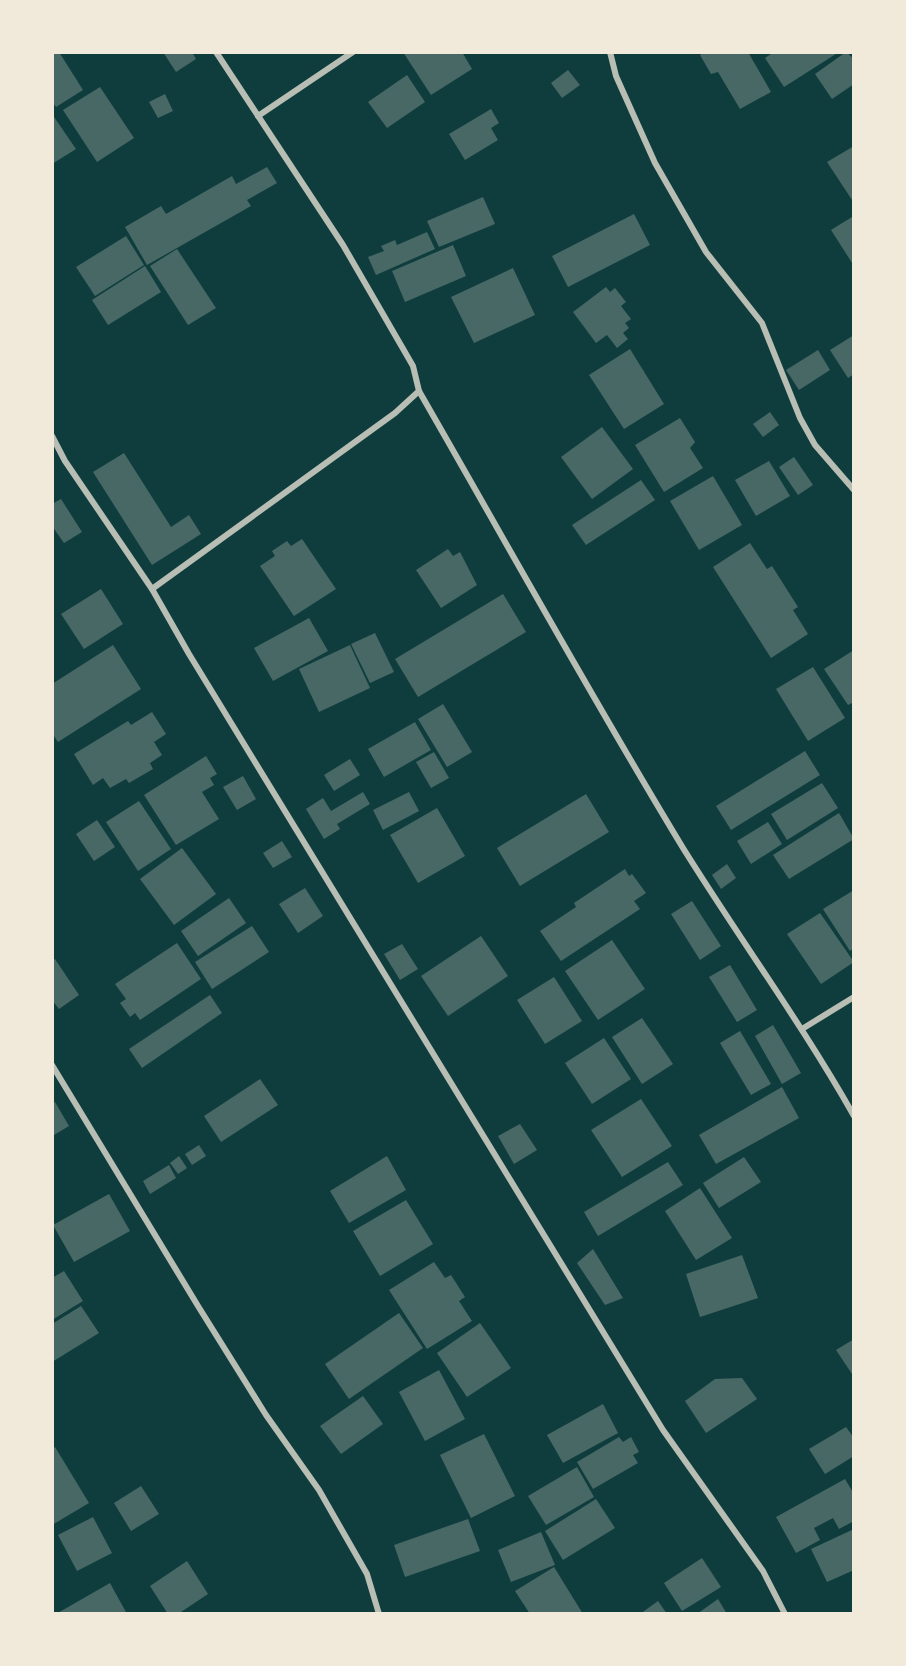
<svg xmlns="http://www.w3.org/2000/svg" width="906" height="1666" viewBox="0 0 906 1666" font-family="Mulish,sans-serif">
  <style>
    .building { fill: #486865 }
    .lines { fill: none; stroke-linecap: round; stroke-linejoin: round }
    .minor { stroke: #b8beb3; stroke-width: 6 }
  </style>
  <rect width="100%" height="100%" fill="#0f3d3e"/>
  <g class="building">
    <path d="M52,52H59L83,90L56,107L52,102Z"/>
    <path d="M163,52H192L196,59L176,72Z"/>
    <path d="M403,52H462L472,69L431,95Z"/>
    <path d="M705,52H748L771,92L740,109L718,72L711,74L700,55Z"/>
    <path d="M774,52H839L784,87L765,58Z"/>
    <path d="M846,52L854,59V84L832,99L815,74Z"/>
    <path d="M568,70L580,85L562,98L551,83Z"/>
    <path d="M407,75L425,102L387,128L368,102Z"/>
    <path d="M100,87L134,138L97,162L63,110Z"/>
    <path d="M165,94L173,111L158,118L149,102Z"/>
    <path d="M491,109L499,123L491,128L498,140L465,160L449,134Z"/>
    <path d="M52,114L76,149L52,164Z"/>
    <path d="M854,146V203L827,162Z"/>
    <path d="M267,167L277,183L247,200L251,206L147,265L125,227L161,206L166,214L232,176L236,184Z"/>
    <path d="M483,197L495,224L439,247L427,221Z"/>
    <path d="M634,214L650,245L568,287L552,256Z"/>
    <path d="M852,217L854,220V266L831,230Z"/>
    <path d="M427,232L435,249L376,275L368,257L384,251L381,246L395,240L397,245Z"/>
    <path d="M126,236L144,265L95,296L76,267Z"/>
    <path d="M453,245L466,276L405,302L392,271Z"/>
    <path d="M177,249L216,308L188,325L150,266Z"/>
    <path d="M145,266L161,292L108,325L92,300Z"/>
    <path d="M513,268L535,315L474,343L451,297Z"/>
    <path d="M606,287L610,292L615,288L626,302L621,306L631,319L625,323L629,328L623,333L628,339L617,348L607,335L596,343L573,312Z"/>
    <path d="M854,335V374L848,378L830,350Z"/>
    <path d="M630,349L664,404L624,429L589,375Z"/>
    <path d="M818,350L830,370L799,390L786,370Z"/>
    <path d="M770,412L779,425L763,437L753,424Z"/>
    <path d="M680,418L695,442L690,448L703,468L664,492L635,445Z"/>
    <path d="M602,427L633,469L592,499L561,457Z"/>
    <path d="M124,453L171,527L189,515L201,534L152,565L93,472Z"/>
    <path d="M794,457L813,485L798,495L779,467Z"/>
    <path d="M769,461L790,496L756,516L735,480Z"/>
    <path d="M713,476L742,525L699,550L670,501Z"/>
    <path d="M641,480L655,500L586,545L572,525Z"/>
    <path d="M61,499L82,532L64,543L52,526V504Z"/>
    <path d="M302,539L336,589L294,616L260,566L275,556L272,551L287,541L291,546Z"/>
    <path d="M750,543L767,569L772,566L798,607L793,610L808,634L771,658L713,567Z"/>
    <path d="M448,549L453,556L460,552L477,585L441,608L416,570Z"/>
    <path d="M101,589L123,624L84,649L61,614Z"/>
    <path d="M503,594L526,632L418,697L395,659Z"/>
    <path d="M309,618L328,651L273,681L254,648Z"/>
    <path d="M375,633L394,672L370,683L351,644Z"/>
    <path d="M113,645L141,689L58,742L52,733V684Z"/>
    <path d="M350,645L370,688L319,712L299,669Z"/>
    <path d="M854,650V702L848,705L824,669Z"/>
    <path d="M813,667L845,718L808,741L776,689Z"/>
    <path d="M443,704L472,752L447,767L418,719Z"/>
    <path d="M152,712L166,734L154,742L162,755L150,763L153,769L129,783L126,779L110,788L103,778L93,785L74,754L128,721L131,725Z"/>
    <path d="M415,722L431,750L384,777L368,749Z"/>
    <path d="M805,751L820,775L731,830L716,806Z"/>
    <path d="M434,752L449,778L431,788L416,762Z"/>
    <path d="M206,756L217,774L210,778L214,785L202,792L219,819L176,845L144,795Z"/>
    <path d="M350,759L360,775L334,791L324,775Z"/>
    <path d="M243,776L256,799L237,810L223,787Z"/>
    <path d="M822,783L838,808L787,840L771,814Z"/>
    <path d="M363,792L370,804L337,824L340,829L324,839L306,809L323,798L331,811Z"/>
    <path d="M409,792L419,811L383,830L373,810Z"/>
    <path d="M586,794L609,832L520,886L497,848Z"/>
    <path d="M139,801L171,849L138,871L106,822Z"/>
    <path d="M437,808L465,856L418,883L390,835Z"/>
    <path d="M839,813L854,839L789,879L773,855Z"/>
    <path d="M97,820L115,847L94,861L76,834Z"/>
    <path d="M768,822L782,844L751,864L737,841Z"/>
    <path d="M282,841L292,857L273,868L263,853Z"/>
    <path d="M182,848L216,894L174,925L140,879Z"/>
    <path d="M727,864L736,878L721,889L712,875Z"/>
    <path d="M625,869L629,876L632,874L646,893L634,901L640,909L561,961L540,931L576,907L574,903Z"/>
    <path d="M305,888L323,916L298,933L279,904Z"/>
    <path d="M854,890V948L850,951L823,909Z"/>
    <path d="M229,898L246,923L198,956L181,931Z"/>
    <path d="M692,901L721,946L700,960L671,914Z"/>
    <path d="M820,913L854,962L821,984L787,934Z"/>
    <path d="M252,926L269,952L212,989L195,962Z"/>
    <path d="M481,936L508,976L448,1016L421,976Z"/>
    <path d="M612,940L645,989L598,1020L565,971Z"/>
    <path d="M177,943L201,979L140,1020L135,1013L130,1017L120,1003L126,999L115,984Z"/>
    <path d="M402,944L418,969L400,980L384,954Z"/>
    <path d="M55,959L79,995L59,1009L52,1000V961Z"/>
    <path d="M730,965L757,1010L737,1022L709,977Z"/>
    <path d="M554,977L582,1021L545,1044L517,1000Z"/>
    <path d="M210,995L222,1013L142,1068L129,1049Z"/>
    <path d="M642,1018L673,1064L642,1084L612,1037Z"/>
    <path d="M773,1025L801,1073L782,1084L755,1036Z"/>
    <path d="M740,1031L771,1084L751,1095L720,1043Z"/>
    <path d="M604,1038L631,1079L592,1104L565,1063Z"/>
    <path d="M260,1079L278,1105L221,1142L204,1116Z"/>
    <path d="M782,1087L799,1118L716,1164L699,1135Z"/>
    <path d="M641,1099L672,1146L622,1177L591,1130Z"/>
    <path d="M55,1102L69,1126L54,1135L52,1104Z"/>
    <path d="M520,1124L537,1150L514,1164L498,1136Z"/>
    <path d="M199,1145L206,1156L192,1165L185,1154Z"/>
    <path d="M179,1156L187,1168L178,1174L170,1163Z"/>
    <path d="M387,1156L406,1190L349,1223L330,1191Z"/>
    <path d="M744,1157L761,1182L719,1208L703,1183Z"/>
    <path d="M668,1162L683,1185L598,1236L584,1212Z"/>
    <path d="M169,1165L176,1178L150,1194L143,1181Z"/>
    <path d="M700,1188L732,1238L696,1260L665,1211Z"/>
    <path d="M109,1194L130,1231L74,1262L53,1225Z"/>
    <path d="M406,1200L433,1244L380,1276L353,1231Z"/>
    <path d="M593,1249L623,1298L605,1305L577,1263Z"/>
    <path d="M742,1255L758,1298L700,1317L686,1274Z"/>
    <path d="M434,1262L445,1278L451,1275L465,1297L459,1301L472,1321L427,1349L389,1290Z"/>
    <path d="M64,1271L83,1301L52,1320V1278Z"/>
    <path d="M81,1306L99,1333L52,1362V1324Z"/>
    <path d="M399,1313L423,1348L349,1399L325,1364Z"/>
    <path d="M480,1323L511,1368L467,1397L437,1353Z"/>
    <path d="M854,1339V1377L836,1350Z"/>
    <path d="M439,1370L465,1419L425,1441L399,1392Z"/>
    <path d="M742,1378L757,1399L706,1433L685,1401L715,1379Z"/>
    <path d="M363,1396L383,1424L341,1454L320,1426Z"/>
    <path d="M603,1404L618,1433L563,1463L547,1435Z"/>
    <path d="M846,1427L854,1438V1456L825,1474L809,1449Z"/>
    <path d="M484,1434L515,1496L471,1518L440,1455Z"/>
    <path d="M619,1437L623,1442L631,1437L639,1452L633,1455L638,1463L593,1489L577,1462Z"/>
    <path d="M55,1447L89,1503L52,1525V1449Z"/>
    <path d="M577,1467L594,1497L546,1525L528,1496Z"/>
    <path d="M845,1479L854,1494V1521L839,1529L833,1518L814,1528L820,1540L796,1553L776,1517Z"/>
    <path d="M141,1486L159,1514L131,1531L114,1503Z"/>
    <path d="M596,1499L615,1528L563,1560L545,1531Z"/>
    <path d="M93,1517L112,1553L77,1571L58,1535Z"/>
    <path d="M468,1519L480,1551L405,1577L394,1545Z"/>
    <path d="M854,1529V1570L827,1582L811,1549Z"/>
    <path d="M541,1532L555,1565L511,1582L498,1550Z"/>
    <path d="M702,1558L721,1587L682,1611L664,1583Z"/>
    <path d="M187,1561L208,1594L178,1614H168L150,1586Z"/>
    <path d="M554,1567L583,1614H530L515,1591Z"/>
    <path d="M110,1583L127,1614H56Z"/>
    <path d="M718,1599L727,1614H697Z"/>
    <path d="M658,1601L667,1614H640Z"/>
  </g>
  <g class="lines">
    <g class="minor">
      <path d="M610,52L616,76L655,163L706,252L762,323L800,418L815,445L854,490"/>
      <path d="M258,116L353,52"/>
      <path d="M419,391C507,544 592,698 683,848C739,938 802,1024 854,1116"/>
      <path d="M52,436L65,461L152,589L189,654L663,1430L763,1571L785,1614"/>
      <path d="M152,589L395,413L419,391L413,366L343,245L216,52"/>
      <path d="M802,1029L854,997"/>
      <path d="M52,1065L198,1306L266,1415L319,1490L367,1574L379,1614"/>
    </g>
  </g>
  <rect width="906" height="1666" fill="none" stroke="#f1e9da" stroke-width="108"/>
</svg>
